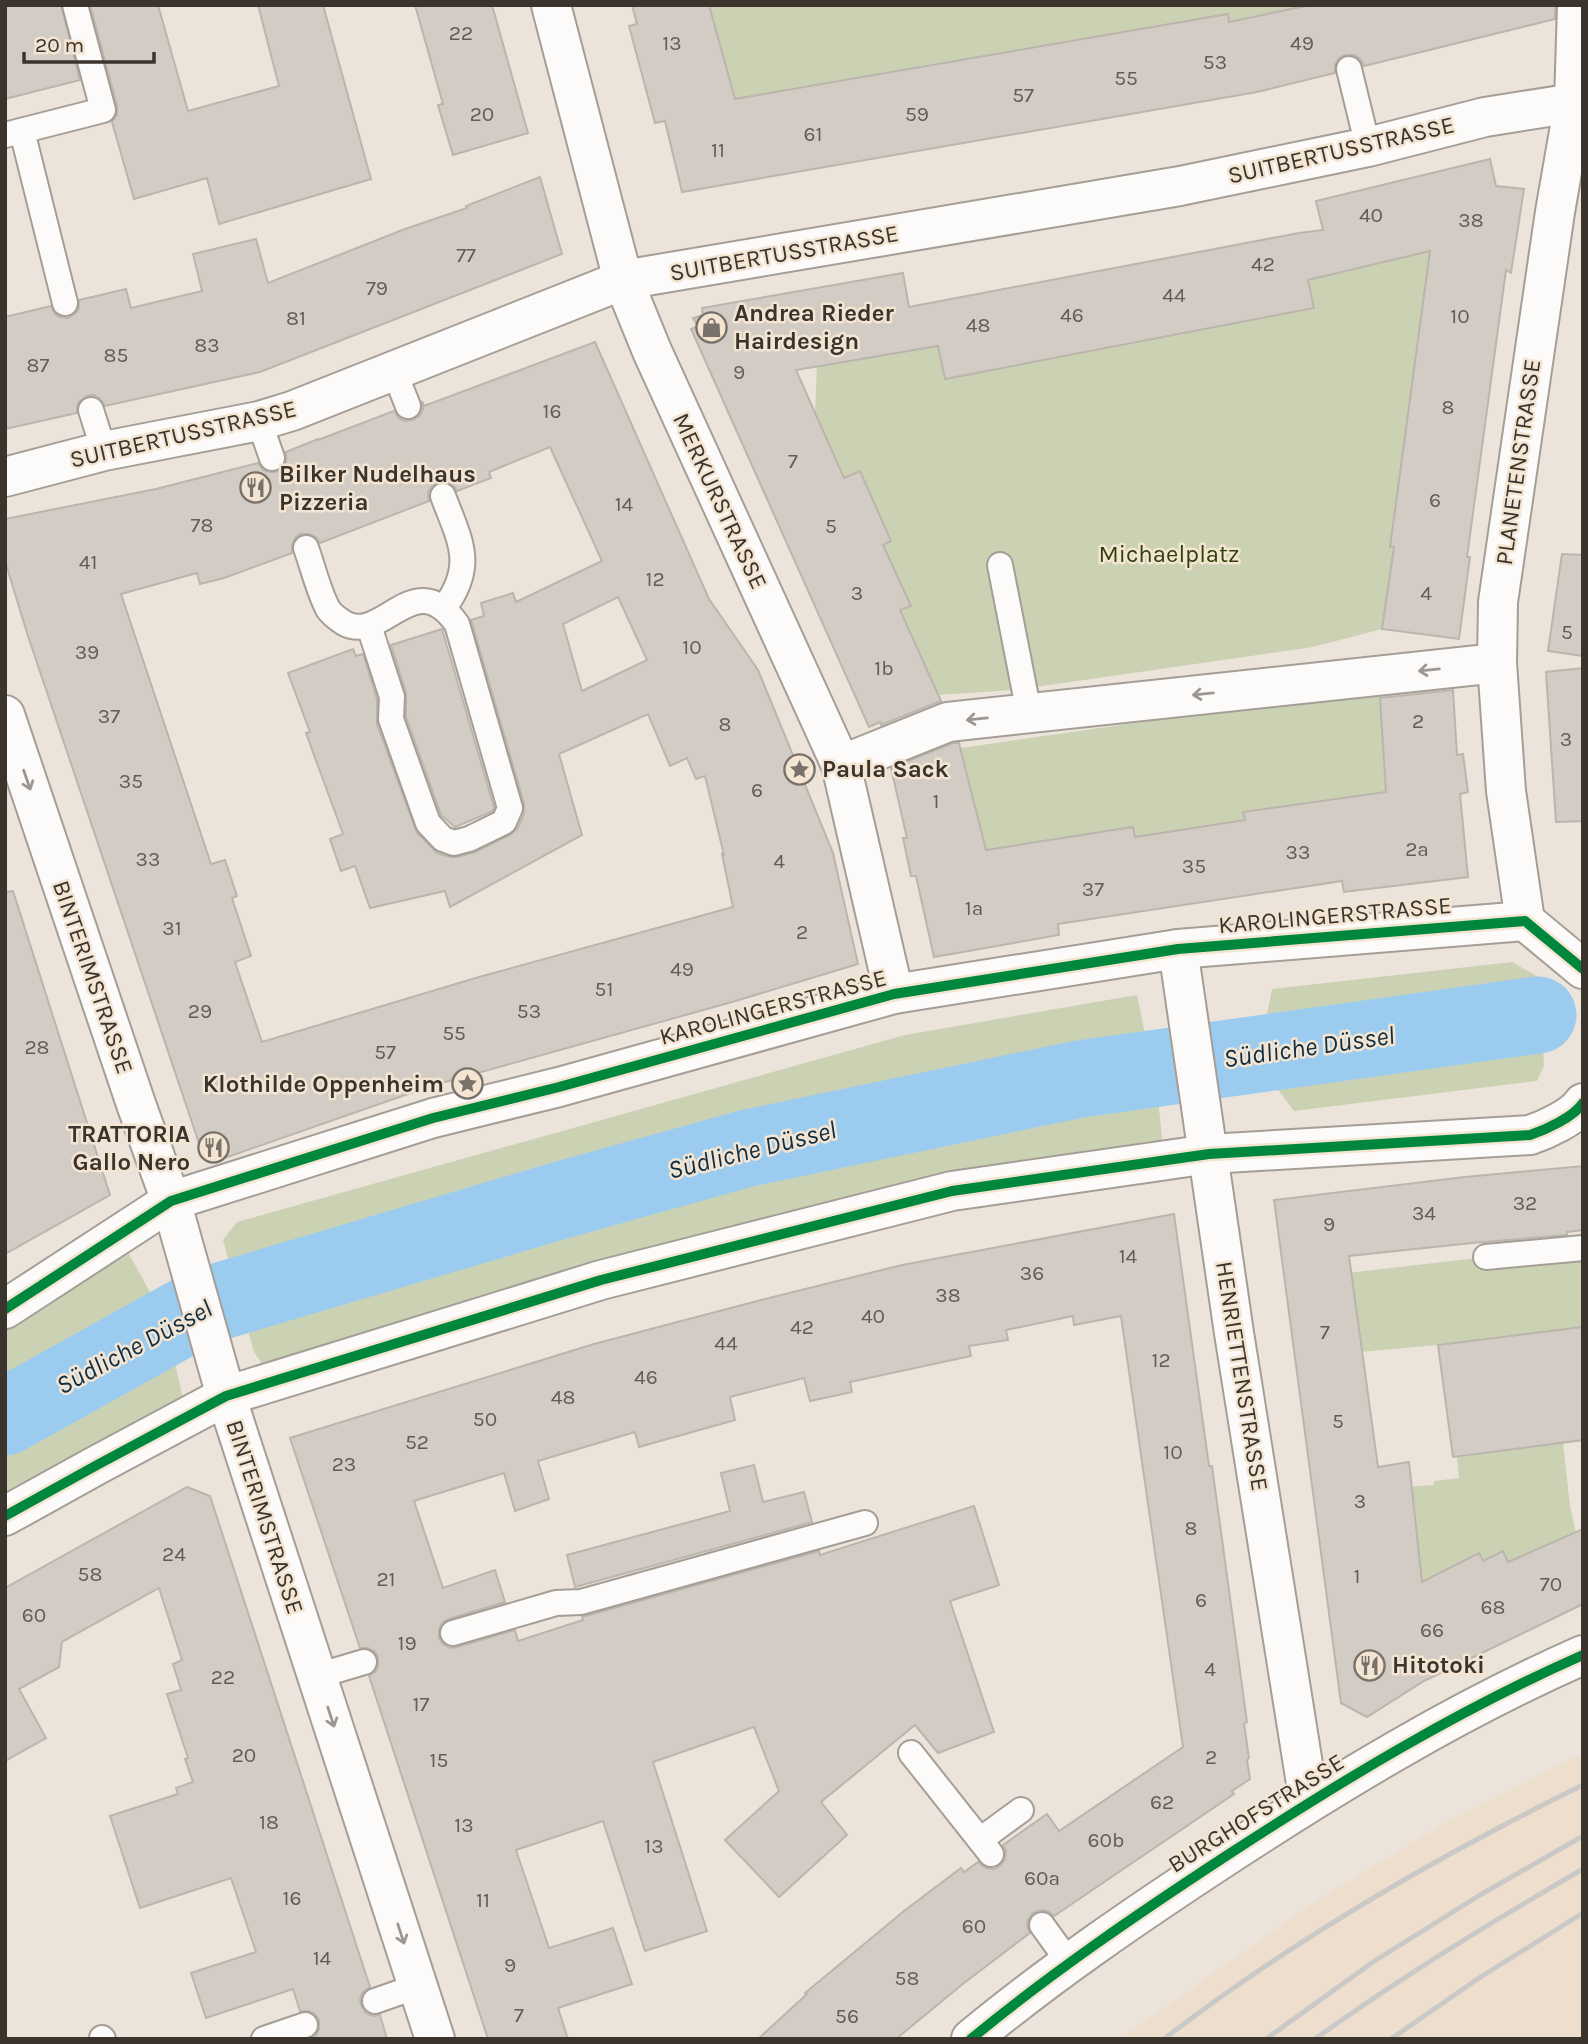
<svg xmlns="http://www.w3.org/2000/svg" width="1588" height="2044" viewBox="0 0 1588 2044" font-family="Karla,sans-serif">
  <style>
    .built { fill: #eddecd }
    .green { fill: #cbd2b4 }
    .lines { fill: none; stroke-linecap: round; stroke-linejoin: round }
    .river { stroke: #9bccef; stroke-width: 77 }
    .building { fill: #d2ccc4; stroke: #bbb5ad; stroke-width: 2; fill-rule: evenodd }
    .service-casing { stroke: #a49e97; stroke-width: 28 }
    .minor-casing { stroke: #a49e97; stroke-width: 42 }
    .service { stroke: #fcfbfa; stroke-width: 24 }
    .minor { stroke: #fcfbfa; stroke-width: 38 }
    .rail { stroke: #cbc9c7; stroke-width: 5 }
    .cycleway-casing { stroke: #f4e5d3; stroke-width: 15 }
    .cycleway { stroke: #00873e; stroke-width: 10 }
    .oneway { stroke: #9b9894 }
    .labels { text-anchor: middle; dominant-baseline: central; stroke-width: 5; stroke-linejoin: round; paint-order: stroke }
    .number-label { font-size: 21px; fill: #625c54 }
    .street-label { font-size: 24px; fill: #3a342d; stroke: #f4e5d3 }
    .poi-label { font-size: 24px; font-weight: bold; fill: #3a342d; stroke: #f4e5d3; text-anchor: start }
    .park-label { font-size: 24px; fill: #304209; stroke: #f4e5d3 }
    .water-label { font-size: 26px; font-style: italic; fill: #0e2e44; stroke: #f4e5d3 }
  </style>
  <rect width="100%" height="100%" fill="#ece4db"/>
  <path class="built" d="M1583,1753V2039H1120L1312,1904L1440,1826Z"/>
  <g class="green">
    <path d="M709,5H1310L1229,22L1228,14L739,113L732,85L721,87L706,27L715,24Z"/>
    <path d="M1431,250L1390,546L1394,547L1382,629L1313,647L1014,690L938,695L900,610L911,605L883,545L891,541L860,471L844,478L815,413L817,366L938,346L946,379L1313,308L1308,280Z"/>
    <path d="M1379,688L1385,783L1393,816L1341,798L1244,812L1245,820L1135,837L1133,827L985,877L984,841L961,748Z"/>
    <path d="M1512,962L1540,978L1544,1066L1537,1081L1294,1111L1270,1079L1265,1024L1272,989Z"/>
    <path d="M1137,995L1158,1097L1163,1149L271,1377L254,1352L223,1240L237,1222L905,1035Z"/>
    <path d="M1583,1248V1327L1438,1345L1361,1352L1347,1273L1486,1257Z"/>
    <path d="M129,1254L166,1321L186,1413L5,1511V1323Z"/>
    <path d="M1563,1443L1570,1506L1576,1533L1508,1562L1503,1551L1483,1561L1478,1553L1456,1565L1410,1607L1403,1487L1434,1485V1481L1459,1478L1457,1457Z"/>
  </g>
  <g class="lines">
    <path class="river" d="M5,1417L204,1306L558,1201L748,1148L1080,1079L1538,1015"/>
  </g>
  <g class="building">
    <path d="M5,5H61L80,80L5,99Z"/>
    <path d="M90,5H158L188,111L279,86L258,5H323L371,179L219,224L207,178L134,199L112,122L117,115V106Z"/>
    <path d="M415,5H492L528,133L453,155L438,105L443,104Z"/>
    <path d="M632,5H709L735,99L1228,14L1229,22L1310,5H1555V19L1364,66L1360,59L1354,55H1345L1339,58L1335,64V73L1257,92L682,192L665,121L655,123L629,26L637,24Z"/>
    <path d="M1490,159L1496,186L1524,189L1511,273L1506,270L1467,557H1470L1459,639L1382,629L1394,547H1390L1430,251L1308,280L1314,308L945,379L938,346L796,370L844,478L860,471L891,541L883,545L911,606L900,610L941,701L881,725L880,722L869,727L691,329L698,326L693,318L703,315L702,308L903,273L909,307L1299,233L1323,230L1316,201Z"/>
    <path d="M540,177L562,254L260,372L105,406L100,399L94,395L87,396L80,401L77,406V413L5,429V317L51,306L55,314L60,317L68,318L76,313L79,308V300L126,289L131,308L202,291L193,254L256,239L268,283L405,229L467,208L466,206Z"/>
    <path d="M595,342L709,599L758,670L833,853L858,964L732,1002L431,1086L216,1161L203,1155L28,636L5,561V519L156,489L258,463L263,470L269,472H276L283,468L286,461V452L318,439V440L394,411L399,418L405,421L413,420L420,415L423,409L422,401L424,406ZM550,447L602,561L516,602L513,593L481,603L484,616L471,620L524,804V814L518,828L510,835L475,852L457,857H449L437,853L417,833L377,724V699L363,654L356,656L353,649L288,673L310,732L306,733L343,834L330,839L341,871L355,866L370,908L445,891L450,907L582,835L559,754L648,714L670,766L687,758L696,779L705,776L724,855L722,854L733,907L479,977L262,1042L235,962L251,956L232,898L237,896L225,860L211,864L121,594L197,573L200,584L224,578L292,553V545L295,538L300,534H309L316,537L320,543L429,501L428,493L431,487L437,482L446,481L453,485L457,491L491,478L489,472ZM618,597L647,660L582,691L563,624Z"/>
    <path d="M1562,554L1583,555V656L1548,651Z"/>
    <path d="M442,629L494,807L493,811L455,827L441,815L406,717V693L391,645Z"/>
    <path d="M1583,668V821L1556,822L1546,672Z"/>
    <path d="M1453,690L1457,755L1463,754L1468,792L1460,794L1468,877L1344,892L1342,881L1058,924L1059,935L934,957L916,876H911L903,838H907L891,768L953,743H959L986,850L1133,827L1135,837L1245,820L1243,812L1386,792L1380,698Z"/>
    <path d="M13,891L110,1195L5,1254V892Z"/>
    <path d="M1583,1166V1230L1567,1232V1235L1472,1243L1349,1256L1378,1467L1409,1462L1422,1582L1479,1553L1483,1561L1503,1551L1508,1562L1583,1529V1604L1424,1681L1367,1717L1341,1703L1274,1200L1465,1177Z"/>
    <path d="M1174,1214L1209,1466H1212L1247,1722L1244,1724L1249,1758L1247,1760L1250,1779L1232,1791L1234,1794L1054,1916L1049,1912L1041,1910L1033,1913L1028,1920L1027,1926L1030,1933L964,1983L896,2039H758L807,1994L805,1993L904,1911L961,1868L964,1872L978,1862L986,1868L994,1869L1000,1866L1005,1859L1006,1851L1003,1845L1047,1814L1059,1831L1183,1747L1121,1316L1074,1325L1073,1316L1006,1330L1008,1340L969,1346L971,1356L850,1382L852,1392L810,1401L804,1378L730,1397L735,1420L639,1447L635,1432L538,1461L549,1499L515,1511L504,1473L414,1501L443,1588L495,1570L505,1602L449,1619L443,1622L439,1629V1638L443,1644L450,1648L457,1647L515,1630L518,1641L583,1620L582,1617L819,1551L820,1555L974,1506L999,1585L950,1601L994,1732L938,1753L915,1725L821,1802L847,1835L779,1897L725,1840L779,1791L754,1727L653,1762L707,1931L645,1951L603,1821L516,1850L549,1948L613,1928L632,1984L558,2008L568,2039H488L369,1676L375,1672L378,1666V1657L375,1652L368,1648H360L290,1438L594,1344L761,1300L902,1265Z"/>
    <path d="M1583,1327V1440L1453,1457L1438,1345Z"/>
    <path d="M754,1465L763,1502L804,1492L812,1522L575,1587L567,1555L730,1511L721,1473Z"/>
    <path d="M187,1487L210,1496L370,1987L363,1992L360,1999L361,2005L366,2013L373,2016L380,2015L387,2039H310L317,2034L319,2029V2020L315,2014L309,2011H300L293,1989L206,2018L191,1973L256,1952L231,1878L140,1908L110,1816L178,1794L176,1788L193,1782L185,1759L188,1758L167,1694L181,1690L173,1664L182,1660L159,1588L62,1642L59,1667L19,1689L46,1738L5,1761V1588Z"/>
  </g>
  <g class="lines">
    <defs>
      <g id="service">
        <path d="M1349,69L1368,147"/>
        <path d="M22,131L65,303"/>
        <path d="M5,135L103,110L75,5"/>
        <path d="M394,371L408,406"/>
        <path d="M91,410L104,451"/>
        <path d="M259,421L272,458"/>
        <path d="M443,496C460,541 476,565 444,608"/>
        <path d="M306,548C313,567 318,590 328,609C331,614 338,619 344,623C383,645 414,563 457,624L510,808L504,822L469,839L454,843L443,839L428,823L391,719L392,697L369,626"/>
        <path d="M1000,565L1029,713"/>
        <path d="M1486,1257L1583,1248"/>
        <path d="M453,1633L556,1603L581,1602L865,1523"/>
        <path d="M317,1676L364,1662"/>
        <path d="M911,1753L991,1854"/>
        <path d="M980,1840L1021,1810"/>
        <path d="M1042,1925L1070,1964"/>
        <path d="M375,2001L418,1986"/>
        <path d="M102,2038L103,2039"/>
        <path d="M264,2039L305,2025"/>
      </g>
      <g id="minor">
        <path d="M551,5L623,280L652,351L841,765L894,994"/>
        <path d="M5,477L104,451L259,421L292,411L623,280L1180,186L1368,147L1485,117L1574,103H1583"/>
        <path d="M5,715L136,1104L171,1201L226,1396L435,2039"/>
        <path d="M841,765L948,722L1497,663"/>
        <path d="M1525,921L1506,791L1497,663L1498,602L1555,212L1574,103L1577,5"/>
        <path d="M1178,949L1234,1333L1309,1802"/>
        <path d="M5,1309L171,1201L433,1118L559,1087L894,994L1178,949L1525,921L1583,969"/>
        <path d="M5,1516L97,1465L226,1396L601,1280L952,1191L1209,1154L1530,1135C1545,1130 1574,1117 1583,1103"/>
        <path d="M971,2039C1052,1972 1139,1913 1226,1856C1341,1781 1458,1710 1583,1655"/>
      </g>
    </defs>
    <use href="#service" class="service-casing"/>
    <use href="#minor" class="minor-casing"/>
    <use href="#service" class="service"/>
    <use href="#minor" class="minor"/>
    <g class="rail">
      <path d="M1164,2039C1294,1939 1436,1857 1583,1785"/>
      <path d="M1266,2039L1373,1962L1480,1895L1583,1836"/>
      <path d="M1315,2039C1401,1977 1491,1922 1583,1869"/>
      <path d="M1391,2039L1479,1978L1583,1913"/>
    </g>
    <defs>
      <g id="cycleway">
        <path d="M5,1309L171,1201L433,1118L559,1087L894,994L1178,949L1525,921L1583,969"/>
        <path d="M5,1516L97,1465L226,1396L601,1280L952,1191L1209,1154L1530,1135C1545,1130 1574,1117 1583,1103"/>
        <path d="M971,2039C1052,1972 1139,1913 1226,1856C1341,1781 1458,1710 1583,1655"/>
      </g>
    </defs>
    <use href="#cycleway" class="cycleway-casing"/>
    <use href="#cycleway" class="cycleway"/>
  </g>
  <defs><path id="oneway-shaft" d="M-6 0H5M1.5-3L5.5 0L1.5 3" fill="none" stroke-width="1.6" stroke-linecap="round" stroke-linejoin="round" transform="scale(1.75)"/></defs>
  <g class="oneway">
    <use href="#oneway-shaft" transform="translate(1429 670) rotate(174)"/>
    <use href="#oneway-shaft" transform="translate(1203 694) rotate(174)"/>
    <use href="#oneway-shaft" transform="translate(977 719) rotate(174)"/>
    <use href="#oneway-shaft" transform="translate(27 780) rotate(71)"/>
    <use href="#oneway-shaft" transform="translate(331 1717) rotate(72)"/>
    <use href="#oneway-shaft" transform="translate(401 1934) rotate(72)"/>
  </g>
  <defs>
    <symbol id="shop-ring" viewBox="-11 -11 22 22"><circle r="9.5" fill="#f4e5d3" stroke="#78726a" stroke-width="1.5"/><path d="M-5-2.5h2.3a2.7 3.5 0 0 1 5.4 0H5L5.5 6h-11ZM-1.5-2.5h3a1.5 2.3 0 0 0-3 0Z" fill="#78726a"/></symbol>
    <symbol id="restaurant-ring" viewBox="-11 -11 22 22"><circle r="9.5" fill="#f4e5d3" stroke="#78726a" stroke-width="1.5"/><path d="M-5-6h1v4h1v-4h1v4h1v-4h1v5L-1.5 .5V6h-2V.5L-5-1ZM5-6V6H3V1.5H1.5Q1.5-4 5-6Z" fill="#78726a"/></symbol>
    <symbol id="sight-ring" viewBox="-11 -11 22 22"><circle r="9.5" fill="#f4e5d3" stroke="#78726a" stroke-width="1.5"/><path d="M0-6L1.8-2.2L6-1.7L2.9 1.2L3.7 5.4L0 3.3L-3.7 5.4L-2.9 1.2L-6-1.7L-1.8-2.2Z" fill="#78726a"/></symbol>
  </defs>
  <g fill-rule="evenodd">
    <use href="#shop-ring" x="694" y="310" width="35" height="35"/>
    <use href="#restaurant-ring" x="238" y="470" width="35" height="35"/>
    <use href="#sight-ring" x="782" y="752" width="35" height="35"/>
    <use href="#sight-ring" x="450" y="1066" width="35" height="35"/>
    <use href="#restaurant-ring" x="196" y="1130" width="35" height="35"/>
    <use href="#restaurant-ring" x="1352" y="1648" width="35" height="35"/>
  </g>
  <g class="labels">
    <g class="number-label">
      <text x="461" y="33">22</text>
      <text x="672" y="43">13</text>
      <text x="1302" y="43">49</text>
      <text x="1215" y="62">53</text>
      <text x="1126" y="78">55</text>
      <text x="1023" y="95">57</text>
      <text x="482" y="114">20</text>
      <text x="917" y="114">59</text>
      <text x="813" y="134">61</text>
      <text x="718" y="150">11</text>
      <text x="1371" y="215">40</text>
      <text x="1471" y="220">38</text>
      <text x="466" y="255">77</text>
      <text x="1263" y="264">42</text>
      <text x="377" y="288">79</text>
      <text x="1174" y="295">44</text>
      <text x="1072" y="315">46</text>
      <text x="1460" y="316">10</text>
      <text x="296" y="318">81</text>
      <text x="978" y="325">48</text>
      <text x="207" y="345">83</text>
      <text x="116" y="355">85</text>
      <text x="38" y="365">87</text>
      <text x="739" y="372">9</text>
      <text x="1448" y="407">8</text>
      <text x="552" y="411">16</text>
      <text x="793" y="461">7</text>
      <text x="1435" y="500">6</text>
      <text x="624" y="504">14</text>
      <text x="202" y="525">78</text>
      <text x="831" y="526">5</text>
      <text x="88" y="562">41</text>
      <text x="655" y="579">12</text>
      <text x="857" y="593">3</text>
      <text x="1426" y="593">4</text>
      <text x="1567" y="632">5</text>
      <text x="692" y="647">10</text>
      <text x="87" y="652">39</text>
      <text x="884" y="668">1b</text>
      <text x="109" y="716">37</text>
      <text x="1418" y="721">2</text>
      <text x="725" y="724">8</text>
      <text x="1566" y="739">3</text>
      <text x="131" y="781">35</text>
      <text x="757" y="790">6</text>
      <text x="936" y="801">1</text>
      <text x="1417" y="849">2a</text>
      <text x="1298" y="852">33</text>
      <text x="148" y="859">33</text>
      <text x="779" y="861">4</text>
      <text x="1194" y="866">35</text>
      <text x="1093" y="889">37</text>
      <text x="974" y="908">1a</text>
      <text x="172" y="928">31</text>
      <text x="802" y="932">2</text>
      <text x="682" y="969">49</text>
      <text x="604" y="989">51</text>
      <text x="200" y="1011">29</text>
      <text x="529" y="1011">53</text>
      <text x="454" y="1033">55</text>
      <text x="37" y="1047">28</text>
      <text x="385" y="1052">57</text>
      <text x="1525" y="1203">32</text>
      <text x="1424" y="1213">34</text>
      <text x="1329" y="1224">9</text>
      <text x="1128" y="1256">14</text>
      <text x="1032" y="1273">36</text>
      <text x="948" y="1295">38</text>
      <text x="873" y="1316">40</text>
      <text x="802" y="1327">42</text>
      <text x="1325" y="1332">7</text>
      <text x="726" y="1343">44</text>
      <text x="1161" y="1360">12</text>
      <text x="646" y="1377">46</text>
      <text x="563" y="1397">48</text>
      <text x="485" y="1419">50</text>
      <text x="1338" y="1421">5</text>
      <text x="417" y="1442">52</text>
      <text x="1173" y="1452">10</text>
      <text x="344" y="1464">23</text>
      <text x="1360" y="1501">3</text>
      <text x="1191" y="1528">8</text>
      <text x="174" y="1554">24</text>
      <text x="90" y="1574">58</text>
      <text x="1357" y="1576">1</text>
      <text x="386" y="1579">21</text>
      <text x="1551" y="1584">70</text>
      <text x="1201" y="1600">6</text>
      <text x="1493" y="1607">68</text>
      <text x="34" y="1615">60</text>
      <text x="1432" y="1630">66</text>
      <text x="407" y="1643">19</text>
      <text x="1210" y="1669">4</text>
      <text x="223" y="1677">22</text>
      <text x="421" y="1704">17</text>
      <text x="244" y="1755">20</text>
      <text x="1211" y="1757">2</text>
      <text x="439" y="1760">15</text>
      <text x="1162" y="1802">62</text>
      <text x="269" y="1822">18</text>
      <text x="464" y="1825">13</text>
      <text x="1106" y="1840">60b</text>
      <text x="654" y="1846">13</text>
      <text x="1042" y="1878">60a</text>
      <text x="292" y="1898">16</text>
      <text x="483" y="1900">11</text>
      <text x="974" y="1926">60</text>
      <text x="322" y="1958">14</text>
      <text x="510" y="1965">9</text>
      <text x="907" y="1978">58</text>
      <text x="519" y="2015">7</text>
      <text x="847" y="2016">56</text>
    </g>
    <g class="street-label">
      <text transform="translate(1341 150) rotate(-13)">SUITBERTUSSTRASSE</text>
      <text transform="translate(784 253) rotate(-10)">SUITBERTUSSTRASSE</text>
      <text transform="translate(183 434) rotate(-13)">SUITBERTUSSTRASSE</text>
      <text transform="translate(1518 462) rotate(-82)">PLANETENSTRASSE</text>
      <text transform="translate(720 501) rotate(65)">MERKURSTRASSE</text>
      <text transform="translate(1335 915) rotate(-5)">KAROLINGERSTRASSE</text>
      <text transform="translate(93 977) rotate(71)">BINTERIMSTRASSE</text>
      <text transform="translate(773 1007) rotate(-15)">KAROLINGERSTRASSE</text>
      <text transform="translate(1242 1376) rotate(81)">HENRIETTENSTRASSE</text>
      <text transform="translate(265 1517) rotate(72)">BINTERIMSTRASSE</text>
      <text transform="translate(1256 1813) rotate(-32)">BURGHOFSTRASSE</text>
    </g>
    <g class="poi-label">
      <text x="734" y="313">Andrea Rieder<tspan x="734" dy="28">Hairdesign</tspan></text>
      <text x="279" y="474">Bilker Nudelhaus<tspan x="279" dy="28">Pizzeria</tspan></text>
      <text x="822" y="769">Paula Sack</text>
      <text x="444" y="1084" text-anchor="end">Klothilde Oppenheim</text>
      <text x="190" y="1134" text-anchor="end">TRATTORIA<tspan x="190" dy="28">Gallo Nero</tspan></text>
      <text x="1392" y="1665">Hitotoki</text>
    </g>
    <g class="park-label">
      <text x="1169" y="554">Michaelplatz</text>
    </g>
    <g class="water-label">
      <text transform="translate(1309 1047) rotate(-8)">Südliche Düssel</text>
      <text transform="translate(752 1150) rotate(-14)">Südliche Düssel</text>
      <text transform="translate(134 1347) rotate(-28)">Südliche Düssel</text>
    </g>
  </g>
  <rect width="1588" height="2044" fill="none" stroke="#3a342d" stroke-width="14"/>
  <path d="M24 52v10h130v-10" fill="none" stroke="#3a342d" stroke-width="3.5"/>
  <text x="35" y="52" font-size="21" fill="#3a342d" stroke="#f4e5d3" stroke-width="5" paint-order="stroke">20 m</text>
</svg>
